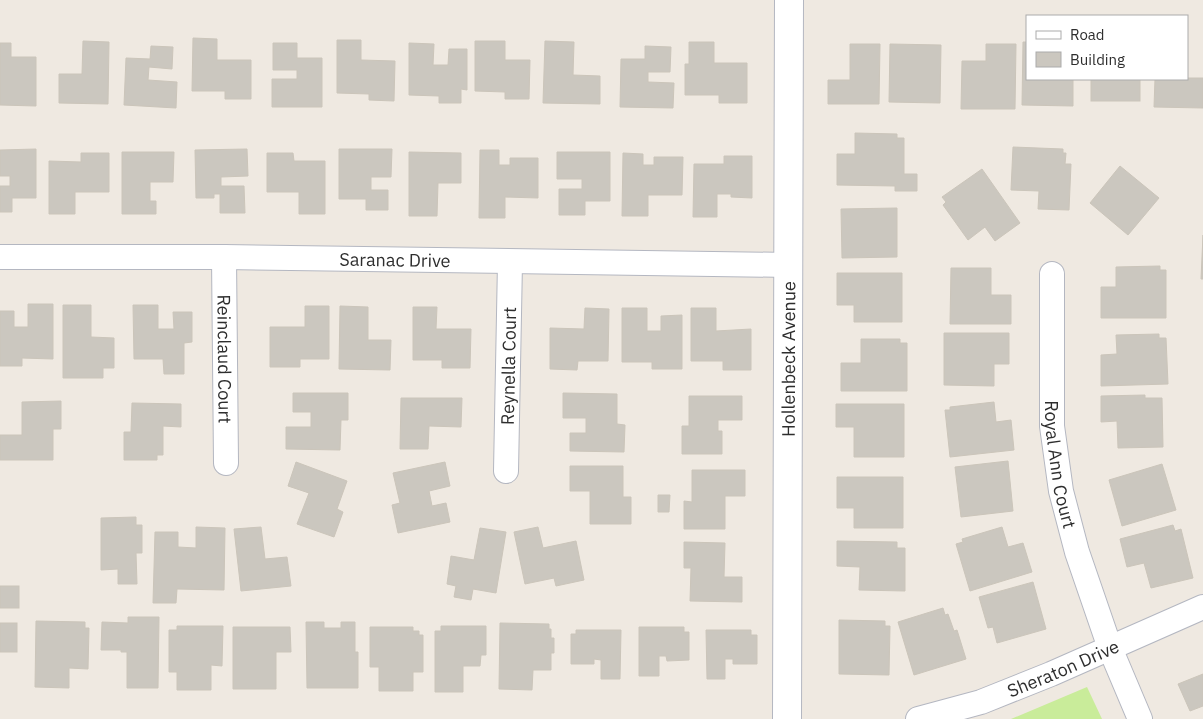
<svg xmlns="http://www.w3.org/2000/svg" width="1203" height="719" viewBox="0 0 1203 719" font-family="'IBM Plex Sans',sans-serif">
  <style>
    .pitch { fill: #c9ec9a }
    .building { fill: #cbc7bf; stroke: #cbc5ba }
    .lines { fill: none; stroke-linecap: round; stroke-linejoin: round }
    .minor-casing { stroke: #b4b7c1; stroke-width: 26 }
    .tertiary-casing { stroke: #b4b7c1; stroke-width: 30 }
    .minor { stroke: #fff; stroke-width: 24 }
    .tertiary { stroke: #fff; stroke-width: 28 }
    .labels { text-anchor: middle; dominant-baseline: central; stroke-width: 4; stroke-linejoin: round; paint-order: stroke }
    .street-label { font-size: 18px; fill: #2e2e2e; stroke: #fff }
  </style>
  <rect width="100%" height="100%" fill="#efe9e1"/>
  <path class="pitch" d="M1087,687L1102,719H1011Z"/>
  <g class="building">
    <path d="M193,38L217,39V60H251V99H225V91H192Z"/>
    <path d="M337,40H361V60L395,61L394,101L369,100V94L337,93Z"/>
    <path d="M83,41L109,42L108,104L59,103V74H82Z"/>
    <path d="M475,41H505V60H530L529,99H505V92L475,91Z"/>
    <path d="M545,41L574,42L573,75L600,76V104L543,103Z"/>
    <path d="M689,42H714V63H747V103H719V95H685V64H689Z"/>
    <path d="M1023,42H1027V79H1073V106L1022,105Z"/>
    <path d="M0,43H11V57H36V106L0,105Z"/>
    <path d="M273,43H297V58H322V107H272V79H297V70H273Z"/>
    <path d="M409,43L434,44L433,65H448L449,49H467V90L461,89V103H439V96L409,95Z"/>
    <path d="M850,44H880L879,104H828V80H850Z"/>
    <path d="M890,44L941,45L940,103L889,102Z"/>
    <path d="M986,44H1016L1015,109H961L962,61H986Z"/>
    <path d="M151,46L173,47L172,69L149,67L148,80L177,82L176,108L124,105L126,58L150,59Z"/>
    <path d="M645,46L671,47L670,72H648V82L674,83L673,108L620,107L621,59H645Z"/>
    <path d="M1187,78H1203V108L1154,107L1155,79Z"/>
    <rect x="1091" y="79" width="49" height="22"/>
    <path d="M855,133L897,134V138H904V174H917V191H895V186L837,185V154H855Z"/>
    <path d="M1013,147L1063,149V153H1066L1065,164H1071L1069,210L1038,209L1039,191L1011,190Z"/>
    <path d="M36,149V198H12V212H0V186H10V176H0V150Z"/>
    <path d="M247,149L248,176L221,177V186H244L245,213H220V194H214V198H196L195,150Z"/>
    <path d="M339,149H392L391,177H371V190H388V210H366V199H339Z"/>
    <path d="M480,150H499V165H510V158H538V198L505,197V218H479Z"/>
    <path d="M122,152H174L173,182H150V201H156V214H122Z"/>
    <path d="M409,152L461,153V183H438L437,216H409Z"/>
    <path d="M557,152H610V201H585V215H559V189H582V179H557Z"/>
    <path d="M81,153H109V192H75V214H49V161L81,162Z"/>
    <path d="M267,153H293L294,161H325V214H299V192H267Z"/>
    <path d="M623,153L643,154V165H654V157H683L682,195H648V216H622Z"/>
    <path d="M724,156H752V198L731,197V194H717V217H693L694,164H724Z"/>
    <path d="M1120,166L1159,198L1128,235L1090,203Z"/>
    <path d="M982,169L1020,223L995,241L985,227L968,240L943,205L946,202L942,197Z"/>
    <path d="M897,208V257L842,258L841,209Z"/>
    <path d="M1203,235V279H1201Z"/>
    <path d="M1160,266V270H1166V318H1101V287H1116V267Z"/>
    <path d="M951,268H991V295H1011V324H950Z"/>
    <path d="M837,273H902V322H854V305H837Z"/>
    <path d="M28,304H53V359L22,358V366H0V311H14V327H28Z"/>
    <path d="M63,305H91V337L114,338V368H103V378H63Z"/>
    <path d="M133,305H158V329H174L173,312H192V342L184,343V374H164L163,359H134Z"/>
    <path d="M305,306H329V359H300V367H270V327H305Z"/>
    <path d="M340,306L368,307V340H391L390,370L339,369Z"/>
    <path d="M413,307H437L436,329H471L470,368H442V360H413Z"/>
    <path d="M585,308L609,309L608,361H578L577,370L550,369V328L584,329Z"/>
    <path d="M622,308H647V331H661V316L682,315V369H652V362H622Z"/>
    <path d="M691,308H716V331L751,329V370H723V361H691Z"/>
    <path d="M944,333H1009V364H994V386L944,385Z"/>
    <path d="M1159,334V338H1166L1168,384L1101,386V355L1117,354L1116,335Z"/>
    <path d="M861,339H900V343H907V391H841V363H861Z"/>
    <path d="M293,393H348V420H341L340,450L286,449V427H311V412H293Z"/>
    <path d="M563,393L617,394V424L625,425L624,452L570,451V433H586V418H563Z"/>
    <path d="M1145,395V398H1162L1163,447L1118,448L1117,421L1101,422V396Z"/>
    <path d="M689,396H742V420H718V431H722V454H682V426H689Z"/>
    <path d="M401,398H462L461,427L429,426L428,449H400Z"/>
    <path d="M61,401V429H53V460H0V435H22V402Z"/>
    <path d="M994,402L996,422L1011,420L1014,450L950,457L945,410H950V407Z"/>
    <path d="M132,403L181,404V427L163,426V455H157V460H124V432H131Z"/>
    <path d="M836,404H904V457H854V427H836Z"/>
    <path d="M1008,461L1013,511L961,517L955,467Z"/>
    <path d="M296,462L347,481L337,509L343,512L334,537L297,524L309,493L288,486Z"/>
    <path d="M445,462L450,486L429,491L432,506L446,503L450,522L398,533L392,505L400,503L393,473Z"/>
    <path d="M1162,464L1176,510L1122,526L1109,480Z"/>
    <path d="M570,466H623V497H631V524H590V491H570Z"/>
    <path d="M692,470H745V496H725V529H684V501L692,502Z"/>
    <path d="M837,477H903V528H854V508H837Z"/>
    <path d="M658,495H670L669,512H658Z"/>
    <path d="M136,517V525H142V553H136L137,584H118V569L101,570V518Z"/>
    <path d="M1173,525L1175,531L1181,529L1193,578L1151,588L1144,563L1127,567L1120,539Z"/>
    <path d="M196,527L225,528L224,590L177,589L176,603H153L155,532H178V547L196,548Z"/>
    <path d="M261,527L265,559L287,557L291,586L241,591L234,529Z"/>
    <path d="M538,527L543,548L576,541L584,580L556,586L554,578L525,584L514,532Z"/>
    <path d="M1002,527L1008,547L1023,543L1032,572L970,591L956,544L963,542L962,539Z"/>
    <path d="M480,528L506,532L496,593L473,589L471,600L454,597L456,586L447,584L451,556L474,560Z"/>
    <path d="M837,541L897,542V548H905V591L859,590L860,567L837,566Z"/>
    <path d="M684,542L725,543L724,577H742V602L690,601L691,568H684Z"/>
    <path d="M1033,582L1046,629L997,643L993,627L988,628L979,597Z"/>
    <rect x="0" y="586" width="19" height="22"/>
    <path d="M943,608L945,615L948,614L954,631L957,630L966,659L914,675L898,622Z"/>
    <path d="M128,617H159L158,688H127V652H121V650H101L102,622L128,623Z"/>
    <path d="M839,620L885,621V626H890L889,675L839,674Z"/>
    <path d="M36,621L85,622V628H89L88,669L69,668V688L35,687Z"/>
    <path d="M306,622H324V628H341V622H355V652H358V688H307Z"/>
    <rect x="0" y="623" width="17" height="29"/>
    <path d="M500,623L549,624V629H551V638H554V653H551V670H533L532,690L499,689Z"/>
    <path d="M177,626H223L222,666L211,665V690H177V672H169V630H177Z"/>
    <path d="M441,626H486V655H481L480,666H463V692H435V631H441Z"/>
    <path d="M233,627H290L291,652H276V689H233Z"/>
    <path d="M370,627H413V631H419V635H423V672H413V691H379V667H370Z"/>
    <path d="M639,627H684V632H689V660L667,661L666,656H659V676H639Z"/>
    <path d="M576,630H621L620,679H601V660L594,659V664H571V634H576Z"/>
    <path d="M706,630H751V635H757V664H733V659H725V679H707Z"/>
    <path d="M1203,674V706L1190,711L1178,684Z"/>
  </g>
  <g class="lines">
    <defs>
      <g id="minor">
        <path id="s1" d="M0,257H224L789,265"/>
        <path id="s2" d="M224,257L226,463"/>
        <path id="s3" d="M1052,274V426L1061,491L1077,552L1110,648L1140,719"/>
        <path id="s4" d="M506,471L510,262"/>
        <path id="s5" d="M918,719L981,702L1051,674L1203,607"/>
      </g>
      <g id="tertiary">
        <path id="s6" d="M787,719L789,0"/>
      </g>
    </defs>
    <use href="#minor" class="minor-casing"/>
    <use href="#tertiary" class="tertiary-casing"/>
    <use href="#minor" class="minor"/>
    <use href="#tertiary" class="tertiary"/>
  </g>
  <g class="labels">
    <g class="street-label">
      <text stroke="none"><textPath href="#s1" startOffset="395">Saranac Drive</textPath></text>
      <text stroke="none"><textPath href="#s2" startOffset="102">Reinclaud Court</textPath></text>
      <text stroke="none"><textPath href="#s6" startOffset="360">Hollenbeck Avenue</textPath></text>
      <text stroke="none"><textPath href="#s4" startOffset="105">Reynella Court</textPath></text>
      <text stroke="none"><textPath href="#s3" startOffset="191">Royal Ann Court</textPath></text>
      <text stroke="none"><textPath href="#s5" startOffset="154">Sheraton Drive</textPath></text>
    </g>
  </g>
  <rect x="1026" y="15" width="162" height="65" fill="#ffffff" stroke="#ababab"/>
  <rect x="1036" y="31" width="25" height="8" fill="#ffffff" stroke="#ababab"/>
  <text x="1070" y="40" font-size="15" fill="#2e2e2e">Road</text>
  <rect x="1036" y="52" width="25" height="15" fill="#cbc7bf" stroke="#ababab"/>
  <text x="1070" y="65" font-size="15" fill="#2e2e2e">Building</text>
</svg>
